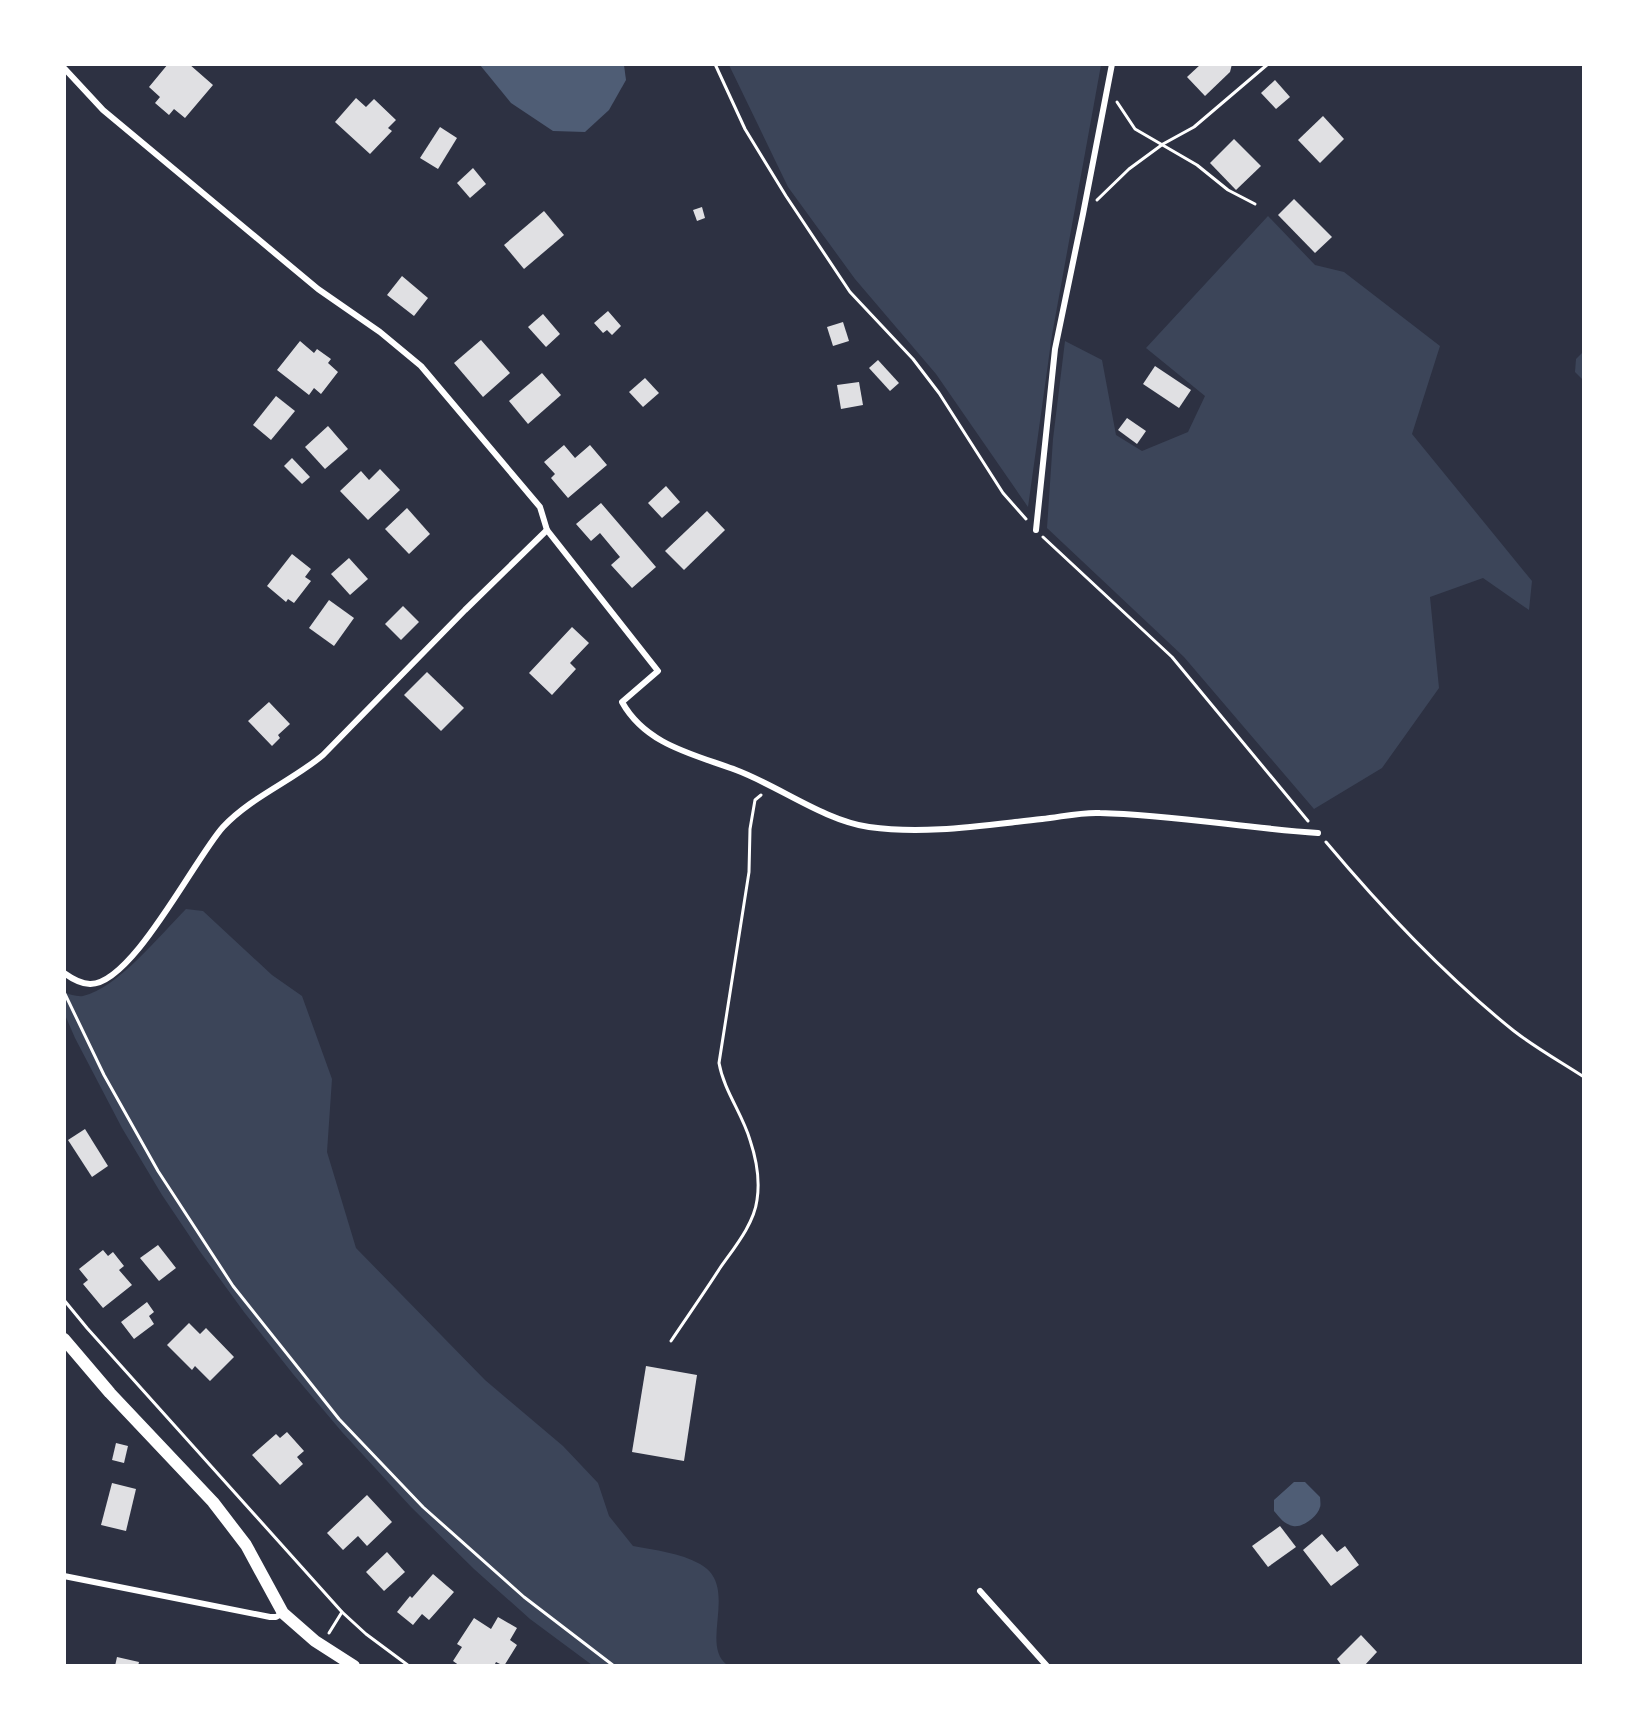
<svg xmlns="http://www.w3.org/2000/svg" width="1648" height="1730" viewBox="0 0 1648 1730" font-family="'Noto Sans',sans-serif">
  <style>
    .green { fill: #3c4559 }
    .water { fill: #4f5d75 }
    .building { fill: #e0e0e3 }
    .lines { fill: none; stroke-linecap: round; stroke-linejoin: round }
    .path { stroke: #fff; stroke-width: 3 }
    .minor { stroke: #fff; stroke-width: 6 }
    .secondary { stroke: #fff; stroke-width: 12 }
  </style>
  <rect width="100%" height="100%" fill="#2d3142"/>
  <g class="green">
    <path d="M729,65H1101L1052,335L1028,507L936,374L855,279L788,187Z"/>
    <path d="M1268,216L1315,265L1344,272L1440,346L1412,434L1532,581L1529,610L1483,578L1430,597L1439,688L1382,768L1314,809L1184,657L1047,528L1053,439L1065,341L1102,360L1116,435L1142,451L1188,432L1205,396L1146,348Z"/>
    <path d="M1583,352V380L1575,372L1576,359Z"/>
    <path d="M186,909L203,911L272,975L302,996L332,1079L327,1152L356,1248L485,1380L563,1446L598,1483L609,1516L633,1546C655,1550 680,1553 700,1564C740,1586 699,1644 727,1665H592L530,1619L474,1569L411,1507L342,1432L293,1374L244,1312L201,1253L162,1195L122,1128L75,1038L65,1015L64,993C70,994 77,997 83,996C118,988 160,935 186,909Z"/>
  </g>
  <g class="water">
    <path d="M480,65H624L626,80L609,110L585,132L553,131L511,103Z"/>
    <path d="M1294,1482H1305L1320,1497C1320,1497 1321,1506 1320,1507C1318,1516 1303,1528 1293,1526C1284,1524 1280,1518 1274,1511V1500Z"/>
  </g>
  <g class="building">
    <path d="M168,64H189L213,85L185,118L174,109L169,115L155,103L160,97L149,87Z"/>
    <path d="M1201,64H1232L1230,72L1205,96L1187,77Z"/>
    <path d="M1275,80L1290,97L1276,109L1261,93Z"/>
    <path d="M356,98L366,107L374,99L396,120L388,128L392,131L370,154L335,122Z"/>
    <path d="M1323,116L1344,139L1320,163L1298,140Z"/>
    <path d="M440,127L457,138L438,169L420,158Z"/>
    <path d="M1234,139L1261,166L1236,190L1210,163Z"/>
    <path d="M473,168L486,184L470,198L457,183Z"/>
    <path d="M1294,199L1332,237L1315,253L1278,215Z"/>
    <path d="M702,207L705,218L697,221L693,210Z"/>
    <path d="M544,211L564,235L524,269L504,245Z"/>
    <path d="M402,276L428,298L414,316L387,295Z"/>
    <path d="M608,311L621,326L612,335L607,330L603,333L594,323Z"/>
    <path d="M543,314L560,334L546,347L528,327Z"/>
    <path d="M843,322L849,341L833,346L827,327Z"/>
    <path d="M481,340L510,373L483,397L454,363Z"/>
    <path d="M300,341L314,353L317,349L331,359L328,363L338,372L321,394L314,388L309,395L277,370Z"/>
    <path d="M878,360L899,383L890,391L869,368Z"/>
    <path d="M1155,366L1191,390L1179,408L1143,384Z"/>
    <path d="M542,373L561,395L528,424L509,401Z"/>
    <path d="M645,378L659,393L643,407L629,392Z"/>
    <path d="M859,382L863,405L841,409L837,385Z"/>
    <path d="M276,396L295,411L271,440L253,425Z"/>
    <path d="M1127,418L1146,431L1137,444L1118,430Z"/>
    <path d="M328,426L348,449L325,469L305,447Z"/>
    <path d="M564,445L575,458L590,445L607,465L568,498L551,478L555,474L544,462Z"/>
    <path d="M292,458L310,477L302,484L284,466Z"/>
    <path d="M380,469L400,490L368,520L340,491L361,471L369,480Z"/>
    <path d="M666,486L680,502L662,518L648,503Z"/>
    <path d="M601,503L656,567L632,588L611,565L620,557L600,533L591,541L576,524Z"/>
    <path d="M407,508L430,534L409,554L385,529Z"/>
    <path d="M707,511L725,530L684,570L665,551Z"/>
    <path d="M292,554L311,569L305,577L311,581L294,603L288,599L286,602L267,586Z"/>
    <path d="M349,558L368,579L350,595L331,574Z"/>
    <path d="M329,600L354,618L334,646L309,628Z"/>
    <path d="M403,606L419,622L401,640L385,624Z"/>
    <path d="M572,627L589,643L570,663L576,669L552,695L529,673Z"/>
    <path d="M427,672L464,708L441,731L404,695Z"/>
    <path d="M269,702L290,724L278,735L280,738L272,746L248,721Z"/>
    <path d="M85,1129L108,1166L92,1177L68,1140Z"/>
    <path d="M158,1245L176,1268L159,1281L140,1258Z"/>
    <path d="M103,1250L108,1256L113,1252L124,1266L119,1270L132,1285L103,1308L83,1284L88,1280L79,1269Z"/>
    <path d="M147,1302L154,1312L149,1316L154,1324L134,1339L121,1322Z"/>
    <path d="M189,1323L200,1334L206,1328L234,1357L210,1381L195,1366L192,1370L167,1345Z"/>
    <path d="M646,1366L697,1375L684,1461L632,1452Z"/>
    <path d="M287,1432L304,1451L297,1457L303,1464L280,1485L252,1455L276,1434L280,1438Z"/>
    <path d="M116,1443L128,1446L124,1463L112,1460Z"/>
    <path d="M112,1483L136,1489L126,1531L101,1525Z"/>
    <path d="M367,1495L392,1522L367,1546L358,1536L343,1550L327,1533Z"/>
    <path d="M1280,1526L1296,1547L1268,1567L1252,1546Z"/>
    <path d="M1322,1534L1337,1552L1345,1546L1359,1565L1331,1586L1303,1550Z"/>
    <path d="M387,1552L405,1572L384,1591L366,1572Z"/>
    <path d="M433,1574L454,1592L429,1620L422,1614L413,1625L397,1612L410,1596L412,1598Z"/>
    <path d="M498,1617L517,1628L510,1640L517,1645L504,1666L496,1662L494,1666H460L453,1661L462,1647L457,1644L474,1618L491,1629Z"/>
    <path d="M1361,1635L1377,1652L1364,1666H1342L1337,1659Z"/>
    <path d="M117,1657L139,1662L138,1666H115Z"/>
  </g>
  <g class="lines">
    <g class="path">
      <path d="M715,64L745,129L786,196L850,292L913,359L939,393L1003,493L1026,519"/>
      <path d="M1117,102L1135,129L1197,165L1228,190L1255,204"/>
      <path d="M1097,200L1129,169L1163,144L1194,127L1268,64"/>
      <path d="M1043,537L1172,657L1308,821"/>
      <path d="M1326,842C1384,911 1444,975 1514,1031C1536,1048 1561,1062 1584,1077"/>
      <path d="M64,992L104,1075L158,1171L233,1286L339,1419L423,1507L524,1597L614,1666"/>
      <path d="M64,1300L87,1328L342,1612L366,1634L409,1666"/>
      <path d="M671,1341C687,1317 704,1293 720,1268C734,1248 754,1224 757,1200C760,1181 756,1158 750,1140C742,1113 724,1091 719,1063L749,872L750,829L755,800L761,795"/>
      <path d="M329,1633L342,1612"/>
    </g>
    <g class="minor">
      <path d="M64,68L103,110L318,289L380,332L421,366L540,507L547,530L658,671L622,702C646,745 693,754 736,770C779,786 823,820 869,827C926,835 985,825 1042,819C1061,817 1081,812 1100,813C1173,815 1245,828 1318,833"/>
      <path d="M1036,530L1055,349L1083,214L1112,64"/>
      <path d="M64,973C71,978 82,984 90,984C132,985 195,858 223,827C251,797 292,781 323,755L465,610L547,530"/>
      <path d="M64,1576L270,1617H276L283,1613"/>
      <path d="M980,1591L1047,1666"/>
    </g>
    <path class="secondary" d="M64,1339L110,1393L213,1502L246,1545L283,1613L315,1641L354,1666"/>
  </g>
  <rect width="1648" height="1730" fill="none" stroke="#ffffff" stroke-width="132"/>
</svg>
